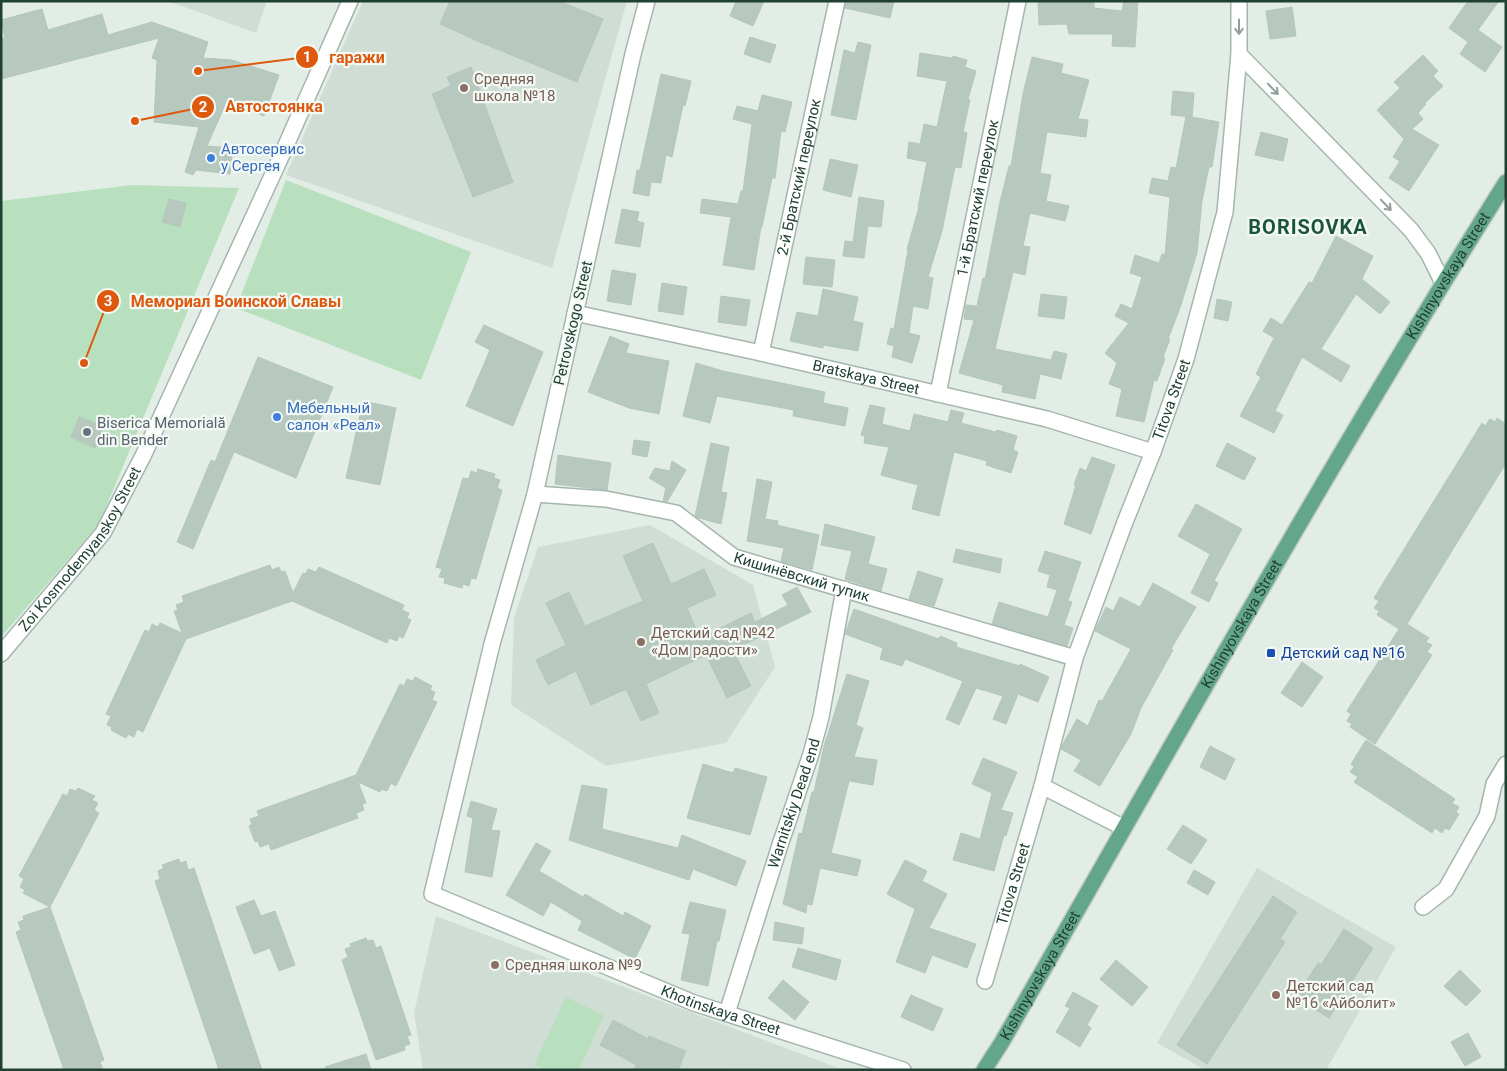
<svg xmlns="http://www.w3.org/2000/svg" width="1507" height="1071" viewBox="0 0 1507 1071" font-family="Roboto,sans-serif">
  <style>
    .built { fill: #d0ddd5 }
    .green { fill: #b9e0be }
    .building { fill: #b7c8bf; stroke: #b4c7bc }
    .lines { fill: none; stroke-linecap: round; stroke-linejoin: round }
    .minor-casing { stroke: #a4b6ad; stroke-width: 18 }
    .tertiary-casing { stroke: #a4b6ad; stroke-width: 18 }
    .primary-casing { stroke: #c1cac6; stroke-width: 18 }
    .minor { stroke: #fff; stroke-width: 15 }
    .tertiary { stroke: #fff; stroke-width: 15 }
    .primary { stroke: #63a68b; stroke-width: 15 }
    .oneway { stroke: #90a099 }
    .education-dot { fill: #8d6e63; stroke: #f3f9f5; stroke-width: 2 }
    .shop-dot { fill: #3f7fe0; stroke: #f3f9f5; stroke-width: 2 }
    .worship-dot { fill: #6b7280; stroke: #f3f9f5; stroke-width: 2 }
    .transit-dot { fill: #1a4fb4; stroke: #f3f9f5; stroke-width: 2 }
    .labels { text-anchor: middle; dominant-baseline: central; stroke-width: 4.5; stroke-linejoin: round; paint-order: stroke }
    .education-label { font-size: 15px; fill: #785e54; stroke: #f3f9f5; text-anchor: start }
    .shop-label { font-size: 15px; fill: #366cbe; stroke: #f3f9f5; text-anchor: start }
    .street-label { font-size: 15px; fill: #204033; stroke: #f3f9f5 }
    .worship-label { font-size: 15px; fill: #5b616d; stroke: #f3f9f5; text-anchor: start }
    .transit-label { font-size: 15px; fill: #164399; stroke: #f3f9f5; text-anchor: start }
    .district-label { font-size: 20px; font-weight: bold; letter-spacing: 1px; fill: #1b533d; stroke: #f3f9f5 }
    .leader { fill: none; stroke: #de580e; stroke-width: 2 }
    .callout-dot { fill: #de580e; stroke: #f3f9f5; stroke-width: 2 }
    .mark-label { font-size: 15px; text-anchor: middle; font-weight: bold; fill: #fff }
    .callout-label { font-size: 16px; text-anchor: middle; font-weight: bold; fill: #de580e; stroke: #f3f9f5; stroke-width: 4.5; stroke-linejoin: round; paint-order: stroke }
  </style>
  <rect width="100%" height="100%" fill="#e2ede6"/>
  <g class="built">
    <path d="M168,1H267L256,33Z"/>
    <path d="M363,1H627L552,268L286,175Z"/>
    <path d="M650,525L753,585L775,667L726,743L606,766L511,705L514,618L538,547Z"/>
    <path d="M1257,868L1396,947L1326,1070H1205L1157,1043Z"/>
    <path d="M436,916L820,1061L839,1068L423,1070L414,1013Z"/>
  </g>
  <g class="green">
    <path d="M286,180L471,252L421,380L236,308Z"/>
    <path d="M132,185L239,188L99,524L1,637V201Z"/>
    <path d="M566,997L604,1015L579,1070H545L534,1065Z"/>
  </g>
  <g class="building">
    <path d="M450,1H559L603,19L577,82L482,43L440,24Z"/>
    <path d="M736,1H764L753,26L730,16Z"/>
    <path d="M846,1H894L890,18L845,8Z"/>
    <path d="M1038,1H1094V8L1122,11L1124,1H1138L1135,47L1112,46L1113,34H1069L1067,24L1039,25Z"/>
    <path d="M1468,1H1499L1478,30L1502,47L1485,72L1460,54L1468,42L1449,28Z"/>
    <path d="M1292,7L1296,36L1270,39L1266,11Z"/>
    <path d="M42,9L48,30L102,14L108,35L152,22L208,42L203,58L232,60L279,75L264,116L226,103L207,146L233,148L230,174L196,170L193,175L185,172L199,127L154,122L157,60L152,58L159,38L1,79V39L5,38L1,20Z"/>
    <path d="M750,37L776,45L770,63L744,54Z"/>
    <path d="M858,42L871,45L856,120L831,115L844,50L855,53Z"/>
    <path d="M920,53L952,58L953,56L967,60L965,67L976,71L968,99L970,100L963,132L967,133L961,168L955,167L942,231L928,277L933,278L928,309L913,306L909,333L920,336L912,363L892,357L894,346L887,344L891,328L894,329L908,250L907,249L919,207H918L927,162L907,158L909,142L920,144L924,124L937,127L947,81L917,76Z"/>
    <path d="M1423,55L1438,71L1433,76L1443,86L1425,103L1426,104L1418,113L1423,119L1412,129L1439,145L1409,191L1389,178L1400,161L1393,157L1404,139L1377,110L1400,88L1394,82Z"/>
    <path d="M1032,57L1063,64L1061,73L1089,80L1078,119L1088,120L1086,137L1047,132L1040,173L1051,175L1046,201L1069,206L1065,221L1030,213L1023,246L1030,247L1025,275L1013,272L995,349L1051,360L1054,351L1067,354L1061,379L1040,374L1035,399L1002,392L1003,385L959,373L974,320L964,319L966,305L977,306L983,278L985,279L1000,202L1009,166H1011L1023,94Z"/>
    <path d="M471,67L513,182L473,197L432,94L451,86L447,77Z"/>
    <path d="M661,74L691,81L685,106L683,105L672,157L666,155L661,183L651,182L649,196L633,193L637,170H640Z"/>
    <path d="M1173,91L1194,93L1192,117L1171,115Z"/>
    <path d="M762,95L792,102L785,132L781,131L775,178H772L762,227H761L754,270L723,265L731,217L700,213L702,199L738,204L741,191H743L752,124L733,119L737,106L758,111Z"/>
    <path d="M1186,116L1219,122L1212,167H1209L1202,201L1197,253L1180,308L1168,339H1170L1163,357L1165,358L1157,381L1154,380L1144,422L1116,416L1122,389L1109,384L1117,363L1105,353L1129,323L1115,316L1121,304L1132,309L1142,277L1130,273L1135,255L1159,263L1162,254L1165,255L1170,197L1149,193L1152,178L1168,181L1171,167L1176,168Z"/>
    <path d="M1261,132L1288,139L1283,161L1255,155Z"/>
    <path d="M830,159L858,165L851,197L823,190Z"/>
    <path d="M859,197L884,201L881,227L868,226L864,258L843,256L845,241L853,242Z"/>
    <path d="M169,199L186,203L180,227L162,222Z"/>
    <path d="M622,209L639,212L637,221L644,223L640,247L615,243Z"/>
    <path d="M1336,236L1373,256L1362,279L1390,302L1380,314L1356,294L1321,349L1350,366L1341,382L1302,357L1275,411L1283,415L1274,433L1240,416L1261,377L1256,374L1274,338L1263,331L1271,318L1282,325L1309,282L1312,283Z"/>
    <path d="M806,257L835,260L832,287L803,284Z"/>
    <path d="M612,270L636,274L631,305L607,301Z"/>
    <path d="M662,283L687,287L683,315L658,311Z"/>
    <path d="M823,289L858,297L853,321L863,323L858,351L823,345V348L790,341L797,312L818,316Z"/>
    <path d="M1041,294L1067,297L1064,319L1038,316Z"/>
    <path d="M721,296L750,300L746,326L718,322Z"/>
    <path d="M1217,299L1232,302L1228,321L1214,318Z"/>
    <path d="M484,325L543,352L513,426L466,406L490,350L475,342Z"/>
    <path d="M610,336L629,344L626,353L669,361L659,414L629,408L588,392Z"/>
    <path d="M258,357L333,387L296,478L234,452L193,549L177,542L211,460L215,462Z"/>
    <path d="M696,363L723,371L825,392L823,403L848,408L845,426L793,416L794,410L717,396L710,423L683,416Z"/>
    <path d="M363,401L396,408L380,485L346,478Z"/>
    <path d="M870,405L885,408L882,424L910,431L914,414L948,422L951,410L964,413L961,423L996,432L997,430L1017,436L1013,450L1018,452L1011,473L986,465L987,461L954,452L939,516L912,509L918,485L881,475L889,447L864,443L865,436L861,435Z"/>
    <path d="M79,417L104,427L95,448L71,437Z"/>
    <path d="M1497,418L1506,424V463L1407,624L1429,638L1426,642L1432,645L1427,652L1432,655L1375,744L1350,727L1352,724L1347,721L1351,714L1347,711L1399,629L1377,615L1379,611L1374,608L1379,601L1374,598L1482,423L1485,426L1490,419L1495,422Z"/>
    <path d="M634,440L650,442L647,457L632,454Z"/>
    <path d="M711,443L729,447L721,492L727,493L721,524L699,518L695,516Z"/>
    <path d="M1227,443L1256,458L1244,480L1216,466Z"/>
    <path d="M558,455L611,463L607,490L555,484Z"/>
    <path d="M1092,457L1115,465L1091,534L1064,524L1076,485H1074L1080,468L1086,471Z"/>
    <path d="M672,461L686,470L667,502L663,501L666,488L649,478L655,468L670,471Z"/>
    <path d="M478,469L495,474L494,478L500,480L497,488L502,490L476,579L471,578L469,586L463,584L462,588L444,583L445,578L439,577L442,569L436,567L463,478L469,479L471,471L477,473Z"/>
    <path d="M757,479L772,482L765,519L778,521L777,525L819,535L812,570L781,561L784,548L747,541Z"/>
    <path d="M1196,504L1242,529L1214,581L1218,583L1209,602L1191,593L1210,554L1178,536Z"/>
    <path d="M825,524L875,537L868,564L887,569L881,591L845,579L852,551L821,545Z"/>
    <path d="M653,543L671,584L704,569L716,595L687,608L700,638L751,613L755,622L788,605L782,595L797,587L811,612L733,650L751,686L727,698L706,655L646,684L659,713L641,721L626,689L591,705L576,671L548,685L536,660L566,645L546,603L569,592L585,626L643,601L623,556Z"/>
    <path d="M956,549L1002,559L1000,573L953,562Z"/>
    <path d="M1045,551L1081,562L1068,601L1072,602L1064,625L1073,628L1067,646L992,624L999,602L1048,617L1057,590L1047,587L1050,575L1038,571Z"/>
    <path d="M270,565L272,570L279,567L281,572L285,571L293,593L303,573L306,574L308,569L316,572L319,567L404,605L402,610L409,613L407,618L411,620L403,638L399,636L397,641L389,638L387,643L292,601L186,639L143,732L137,729L134,737L128,734L126,738L111,730L112,727L107,725L111,716L106,714L145,630L149,632L152,624L158,627L160,623L182,633L174,611L178,610L176,605L184,602L182,596Z"/>
    <path d="M918,571L943,579L934,606L909,599Z"/>
    <path d="M1153,583L1196,607L1171,649L1173,650L1141,708L1131,734L1100,786L1074,771L1081,760L1061,749L1063,744L1077,719L1088,726L1099,700L1102,701L1131,649L1095,631L1106,607L1113,611L1120,597L1140,607Z"/>
    <path d="M854,609L939,639L940,636L957,643L956,647L1020,666V664L1049,677L1038,702L1018,694L1006,724L993,719L1003,696L976,688L959,725L946,719L963,681L905,659L902,666L880,659L883,648L845,634Z"/>
    <path d="M1302,662L1323,677L1302,707L1281,693Z"/>
    <path d="M847,674L869,681L856,725L863,728L854,757L877,760L873,785L849,781L831,853L861,860L857,876L820,868L812,905L807,904L806,913L783,904L799,833L802,834L812,792H814L824,746Z"/>
    <path d="M415,677L432,686L430,690L435,692L432,700L437,702L396,786L391,783L387,791L381,789L380,792L358,782L366,803L362,804L364,810L356,813L358,818L271,850L269,844L260,847L258,841L255,842L249,826L252,824L250,819L259,816L257,811L356,775L400,684L404,686L407,679L413,681Z"/>
    <path d="M1366,740L1455,799L1452,803L1459,807L1456,812L1459,814L1449,830L1445,828L1442,833L1435,828L1432,833L1354,782L1358,777L1350,772L1354,767L1351,764Z"/>
    <path d="M1210,746L1235,759L1225,780L1200,767Z"/>
    <path d="M983,758L1017,772L1001,810L1013,813L1006,836L1004,835L994,871L953,860L961,833L980,839L992,793L972,784Z"/>
    <path d="M703,764L733,773L735,768L767,777L750,835L687,818Z"/>
    <path d="M582,785L607,789L602,829L678,848L682,835L746,861L736,886L693,869L689,880L569,840Z"/>
    <path d="M78,788L95,796L92,800L98,803L94,810L99,813L50,907L104,1060L100,1062L103,1070H64L16,932L21,930L18,922L24,920L23,916L50,907L23,893L25,890L20,887L24,879L19,876L63,794L67,796L70,789L76,791Z"/>
    <path d="M471,801L497,809L491,830L500,831L492,877L465,872L473,818L467,816Z"/>
    <path d="M1183,825L1207,840L1191,864L1167,849Z"/>
    <path d="M536,843L551,851L539,871L583,897L585,894L623,916L625,912L651,926L635,959L578,930L582,921L551,902L543,916L506,895Z"/>
    <path d="M179,859L180,863L186,861L188,870L194,868L262,1070H219L155,881L160,879L158,871L164,868L162,865Z"/>
    <path d="M905,860L927,871L922,881L947,894L929,928L976,944L967,968L932,955L925,973L896,962L915,909L887,894Z"/>
    <path d="M1194,870L1215,882L1208,895L1187,883Z"/>
    <path d="M1273,896L1297,912L1280,939L1285,942L1207,1064L1177,1045Z"/>
    <path d="M254,900L261,916L275,911L295,965L279,971L270,948L254,954L236,907Z"/>
    <path d="M690,902L726,910L719,941H717L708,986L681,980L690,934L682,933Z"/>
    <path d="M775,922L804,928L802,944L773,940Z"/>
    <path d="M1344,929L1373,948L1329,1018L1296,997L1318,963L1321,965Z"/>
    <path d="M366,938L367,941L373,940L376,948L381,946L411,1035L407,1036L410,1044L404,1046L405,1050L376,1060L342,960L348,957L345,949L351,947L350,944Z"/>
    <path d="M798,948L841,960L836,980L792,967Z"/>
    <path d="M1116,960L1148,987L1132,1006L1100,979Z"/>
    <path d="M1460,970L1481,991L1466,1006L1444,986Z"/>
    <path d="M783,980L809,1002L795,1020L768,998Z"/>
    <path d="M1073,992L1098,1006L1087,1025L1091,1028L1080,1047L1056,1032L1070,1008L1065,1006Z"/>
    <path d="M911,995L943,1009L933,1031L901,1017Z"/>
    <path d="M613,1020L648,1039L649,1036L686,1051L678,1070H634L636,1065L600,1045Z"/>
    <path d="M1468,1033L1481,1057L1465,1066L1451,1042Z"/>
    <path d="M366,1054L371,1070H326L325,1067Z"/>
  </g>
  <g class="lines">
    <defs>
      <g id="minor">
        <path id="s1" d="M647,1L633,54L535,494L492,644L432,894L694,1003L903,1070"/>
        <path id="s2" d="M575,313L761,353L1047,419L1153,452"/>
        <path id="s3" d="M761,353L837,1"/>
        <path id="s4" d="M938,394L1018,1"/>
        <path id="s5" d="M535,494L606,499L676,513L734,557L1075,658"/>
        <path d="M1042,786L1124,828"/>
        <path d="M1423,907L1446,889L1487,816L1494,784L1506,764"/>
        <path id="s6" d="M985,981L1042,786L1075,658L1125,522L1153,452L1186,359L1225,212L1239,54"/>
        <path id="s7" d="M727,1013L780,845L811,754L821,717L844,589"/>
      </g>
      <g id="tertiary">
        <path d="M1239,1V54L1411,230L1428,253L1443,283"/>
        <path id="s8" d="M1,654L103,533L143,456L279,161L350,1"/>
      </g>
      <g id="primary">
        <path id="s9" d="M984,1070L1002,1042C1167,754 1329,464 1506,182"/>
      </g>
    </defs>
    <use href="#minor" class="minor-casing"/>
    <use href="#tertiary" class="tertiary-casing"/>
    <use href="#primary" class="primary-casing"/>
    <use href="#minor" class="minor"/>
    <use href="#tertiary" class="tertiary"/>
    <use href="#primary" class="primary"/>
  </g>
  <defs><path id="oneway-shaft" d="M-6 0H5M1.5-3L5.5 0L1.5 3" fill="none" stroke-width="1.6" stroke-linecap="round" stroke-linejoin="round" transform="scale(1.25)"/></defs>
  <g class="oneway">
    <use href="#oneway-shaft" transform="translate(1239 27) rotate(90)"/>
    <use href="#oneway-shaft" transform="translate(1273 89) rotate(46)"/>
    <use href="#oneway-shaft" transform="translate(1386 205) rotate(46)"/>
  </g>
  <g class="education-dot">
    <circle cx="464" cy="88" r="5"/>
    <circle cx="641" cy="642" r="5"/>
    <circle cx="495" cy="965" r="5"/>
    <circle cx="1276" cy="995" r="5"/>
  </g>
  <g class="shop-dot">
    <circle cx="211" cy="158" r="5"/>
    <circle cx="277" cy="417" r="5"/>
  </g>
  <circle class="worship-dot" cx="87" cy="432" r="5"/>
  <rect class="transit-dot" x="1266" y="648" width="10" height="10" rx="2.5"/>
  <g class="labels">
    <g class="education-label">
      <text x="474" y="79">Средняя<tspan x="474" dy="17">школа №18</tspan></text>
      <text x="651" y="633">Детский сад №42<tspan x="651" dy="17">«Дом радости»</tspan></text>
      <text x="505" y="965">Средняя школа №9</text>
      <text x="1286" y="986">Детский сад<tspan x="1286" dy="17">№16 «Айболит»</tspan></text>
    </g>
    <g class="shop-label">
      <text x="221" y="149">Автосервис<tspan x="221" dy="17">у Сергея</tspan></text>
      <text x="287" y="408">Мебельный<tspan x="287" dy="17">салон «Реал»</tspan></text>
    </g>
    <g class="street-label">
      <text stroke="none"><textPath href="#s3" startOffset="180">2-й Братский переулок</textPath></text>
      <text stroke="none"><textPath href="#s4" startOffset="200">1-й Братский переулок</textPath></text>
      <text stroke="none"><textPath href="#s9" startOffset="920">Kishinyovskaya Street</textPath></text>
      <text transform="translate(573 323) rotate(-77)">Petrovskogo Street</text>
      <text stroke="none"><textPath href="#s2" startOffset="298">Bratskaya Street</textPath></text>
      <text stroke="none"><textPath href="#s6" startOffset="611">Titova Street</textPath></text>
      <text stroke="none"><textPath href="#s8" startOffset="132">Zoi Kosmodemyanskoy Street</textPath></text>
      <text stroke="none"><textPath href="#s5" startOffset="286">Кишинёвский тупик</textPath></text>
      <text stroke="none"><textPath href="#s9" startOffset="515">Kishinyovskaya Street</textPath></text>
      <text stroke="none"><textPath href="#s7" startOffset="220">Warnitskiy Dead end</textPath></text>
      <text stroke="none"><textPath href="#s6" startOffset="101">Titova Street</textPath></text>
      <text stroke="none"><textPath href="#s9" startOffset="110">Kishinyovskaya Street</textPath></text>
      <text stroke="none"><textPath href="#s1" startOffset="1230">Khotinskaya Street</textPath></text>
    </g>
    <g class="worship-label">
      <text x="97" y="423">Biserica Memorială<tspan x="97" dy="17">din Bender</tspan></text>
    </g>
    <g class="transit-label">
      <text x="1281" y="653">Детский сад №16</text>
    </g>
    <g class="district-label">
      <text x="1308" y="227">BORISOVKA</text>
    </g>
  </g>
  <path class="leader" d="M198 71L307 57M135 121L203 107M84 363L108 301"/>
  <g class="callout-dot">
    <circle cx="198" cy="71" r="5"/>
    <circle cx="135" cy="121" r="5"/>
    <circle cx="84" cy="363" r="5"/>
    <circle cx="307" cy="57" r="12"/>
    <circle cx="203" cy="107" r="12"/>
    <circle cx="108" cy="301" r="12"/>
  </g>
  <g class="mark-label">
    <text x="307" y="62">1</text>
    <text x="203" y="112">2</text>
    <text x="108" y="306">3</text>
  </g>
  <g class="callout-label">
    <text x="357" y="63">гаражи</text>
    <text x="274" y="112">Автостоянка</text>
    <text x="236" y="307">Мемориал Воинской Славы</text>
  </g>
  <rect width="1507" height="1071" fill="none" stroke="#204033" stroke-width="5"/>
</svg>
